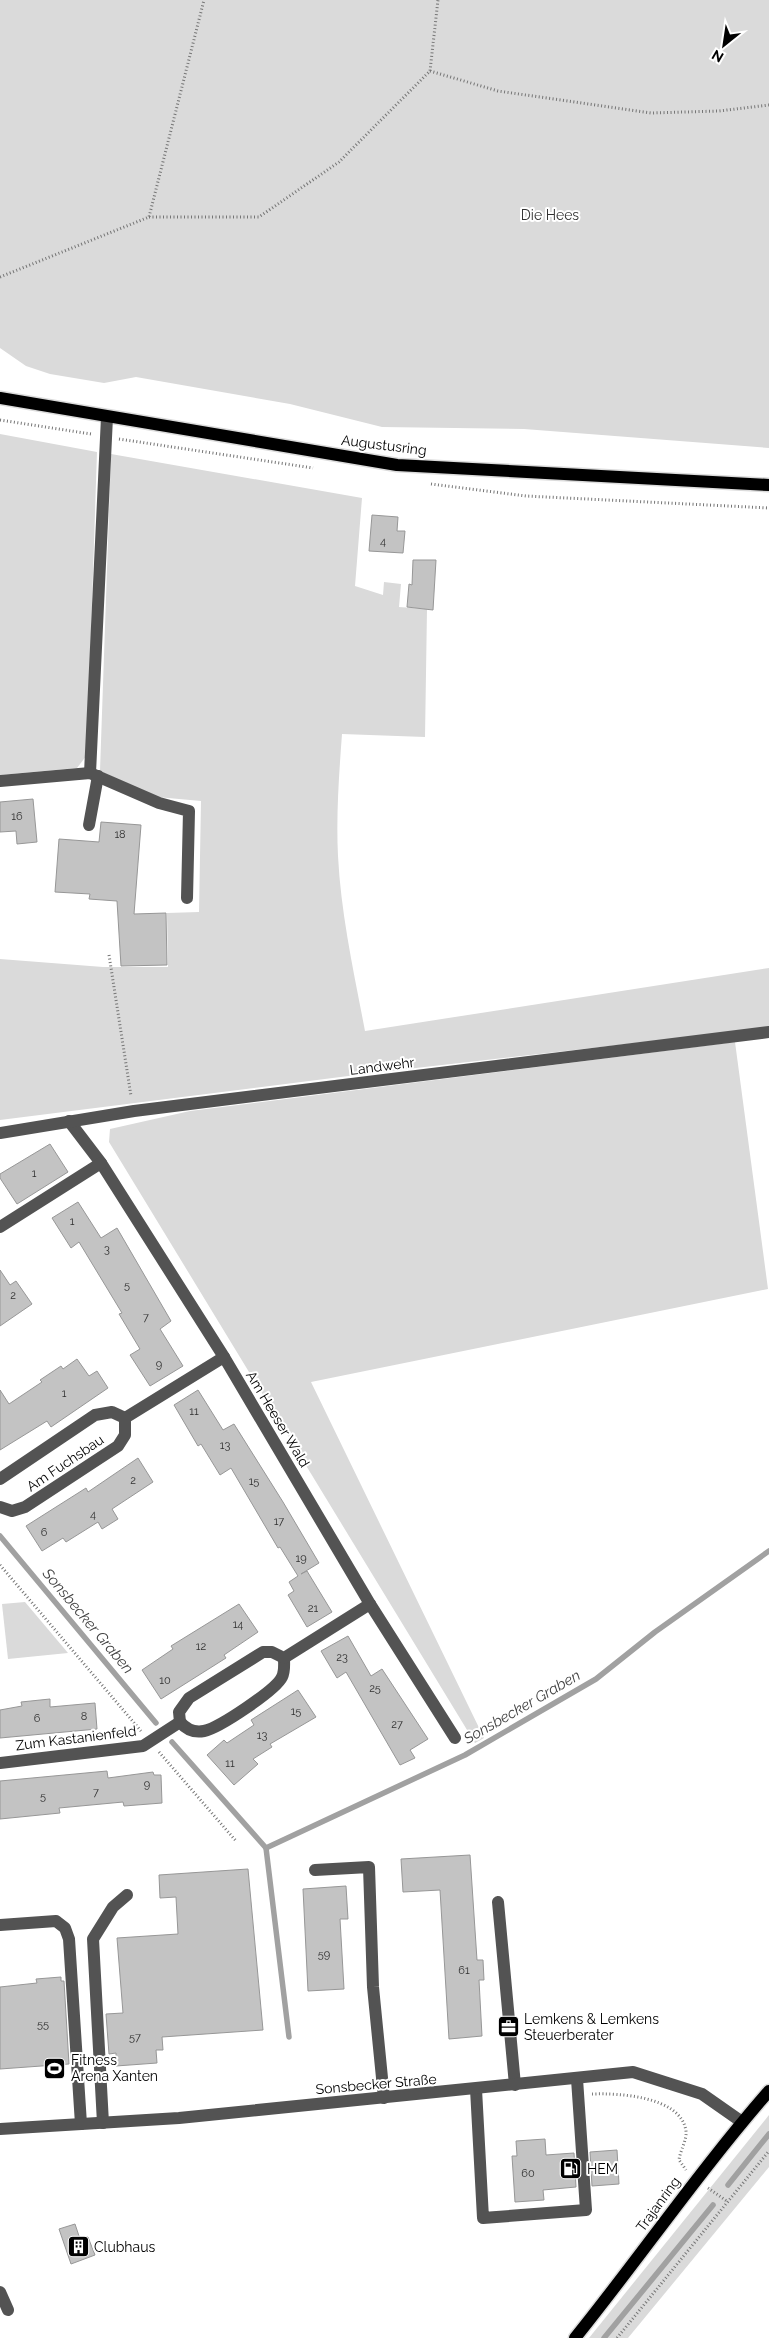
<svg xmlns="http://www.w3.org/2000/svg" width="769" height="2338" viewBox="0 0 769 2338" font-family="Raleway,sans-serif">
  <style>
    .green { fill: #dadada }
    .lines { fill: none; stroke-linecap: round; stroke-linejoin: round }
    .stream { stroke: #a1a1a1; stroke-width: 5.5 }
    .building { fill: #c3c3c3; stroke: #979797 }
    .major-casing { stroke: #dbdbdb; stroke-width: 15 }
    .path { stroke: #757575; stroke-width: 3; stroke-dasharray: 1 2.5; stroke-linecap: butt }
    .minor { stroke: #535353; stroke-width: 12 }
    .major { stroke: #000; stroke-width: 12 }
    .labels { text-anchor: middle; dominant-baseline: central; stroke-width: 4; stroke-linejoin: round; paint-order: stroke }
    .number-label { font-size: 11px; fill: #313131 }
    .park-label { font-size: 14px; fill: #313131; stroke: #fff }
    .street-label { font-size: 14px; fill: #000; stroke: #fff }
    .poi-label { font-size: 14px; fill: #000; stroke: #fff; text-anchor: start }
    .water-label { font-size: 15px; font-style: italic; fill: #424242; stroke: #fff }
  </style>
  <rect width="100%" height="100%" fill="#fff"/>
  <g class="green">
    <path d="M0,0H769V448L524,429L382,427L290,404L136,377L104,383L50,374L26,366L0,348Z"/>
    <path d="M0,434L97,452L87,755L77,768L0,775Z"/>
    <path d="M111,454L362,498L355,586L383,595L384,582L401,584L399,607L427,609L425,737L342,734C339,775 336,815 338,856C341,915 354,973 365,1031L769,968V1028L372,1073L0,1120V959L103,967H168L167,913L199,912L201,801L157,797L100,771Z"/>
    <path d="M735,1042L768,1289L311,1382L484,1738L475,1743L109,1142L110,1129L190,1111Z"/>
    <path d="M25,1602L68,1653L8,1659L2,1604Z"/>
    <path d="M769,2115V2167L628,2338H589Z"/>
  </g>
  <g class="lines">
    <g class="stream">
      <path d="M0,1536L156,1723"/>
      <path d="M172,1742L266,1848L465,1755L596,1679L655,1632L769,1551"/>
      <path d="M266,1848L289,2037"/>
      <path d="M728,2185L769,2134"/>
      <path d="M604,2338L713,2205"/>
    </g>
  </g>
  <g class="building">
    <path d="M372,515L398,517L397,531H405L403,553L369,551Z"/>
    <path d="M413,560H436L433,610L407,607L409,584L412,585Z"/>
    <path d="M33,799L37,842L17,844L16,831L0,832V802Z"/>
    <path d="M101,822L141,825L134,914L166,913L167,965L121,966L117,901L89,899L90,894L55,892L59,839L99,842Z"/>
    <path d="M50,1144L68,1172L17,1204L0,1178V1174Z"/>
    <path d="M78,1202L101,1238L117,1228L171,1321L160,1329L183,1366L150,1386L130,1355L140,1349L119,1314L122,1313L79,1242L71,1248L52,1218Z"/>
    <path d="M0,1270L10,1285L16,1281L32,1304L0,1326Z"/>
    <path d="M77,1359L89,1376L97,1371L108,1388L51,1427L47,1421L0,1450V1390L9,1404L42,1382L40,1380L61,1366L63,1369Z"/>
    <path d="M198,1390L223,1430L234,1424L283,1502L319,1563L301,1574L307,1571L332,1612L307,1627L288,1595L294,1591L289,1582L298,1576L280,1547L278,1548L231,1468L220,1475L201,1444L198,1446L174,1405Z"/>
    <path d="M138,1458L153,1482L112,1509L118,1519L102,1529L98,1522L66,1542L63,1538L42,1551L26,1526L86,1488L88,1492Z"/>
    <path d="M239,1604L258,1632L224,1655L226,1658L161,1699L142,1670L173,1649L171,1646Z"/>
    <path d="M348,1636L371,1676L382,1669L428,1739L410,1750L415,1758L400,1765L346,1672L337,1678L321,1651Z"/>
    <path d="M298,1690L316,1717L270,1744L272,1747L253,1759L258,1764L234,1785L207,1755L224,1740L227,1743L254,1725L251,1720Z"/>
    <path d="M50,1699V1707L95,1703L97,1729L0,1738V1710L22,1706L21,1702Z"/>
    <path d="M107,1771L108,1778L153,1772L154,1775H161L162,1803L124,1806L123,1802L59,1808L60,1813L0,1819V1781Z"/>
    <path d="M470,1855L477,1960H483L484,1980H479L482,2036L449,2039L440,1890L403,1892L401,1859Z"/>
    <path d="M248,1869L263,2030L162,2037L163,2050H156L157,2063L116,2066V2053L109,2054L106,2014L123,2013L117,1938L178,1934L176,1897L160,1898L159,1875Z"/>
    <path d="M346,1886L348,1919H340L344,1989L308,1991L303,1889Z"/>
    <path d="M61,1977V1981H64L69,2064L0,2069V1987L37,1983L36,1979Z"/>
    <path d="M545,2139L546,2155L574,2153L576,2187L543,2190L544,2200L515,2202L512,2156H517L516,2141Z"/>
    <path d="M617,2150L619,2184L592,2186L590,2152Z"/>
    <path d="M75,2224L80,2239L88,2237L95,2255L71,2264L59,2229Z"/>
  </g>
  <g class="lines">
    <defs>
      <g id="major">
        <path d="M0,398L397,465L769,485"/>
        <path d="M575,2338C641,2256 700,2170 769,2091"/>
      </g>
    </defs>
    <use href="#major" class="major-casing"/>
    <g class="path">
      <path d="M430,71L498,91L651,113L719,111L769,105"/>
      <path d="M149,217H259L339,162L430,71L438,0"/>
      <path d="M0,277L149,217L204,0"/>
      <path d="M0,420L91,434"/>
      <path d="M119,439L313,468"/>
      <path d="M431,484L526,496L769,508"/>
      <path d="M109,955L131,1096"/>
      <path d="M0,1565L141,1731"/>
      <path d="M159,1752L236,1841"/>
      <path d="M592,2094C618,2093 681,2096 686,2131C687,2140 680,2151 679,2160L686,2170"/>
      <path d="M708,2188L728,2202"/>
      <path d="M617,2338L769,2151"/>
    </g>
    <g class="minor">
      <path d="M90,773L107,417"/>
      <path d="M0,781L90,773L159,803L189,811L187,898"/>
      <path d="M89,825L98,776"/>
      <path d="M69,1121L101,1163L224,1357L370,1604L455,1738"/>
      <path d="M0,1133L134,1111L769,1032"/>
      <path d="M0,1227L101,1163"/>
      <path d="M125,1418L224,1357"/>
      <path d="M0,1479L95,1415L112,1412L125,1418V1435L118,1446L25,1507L12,1511L0,1507"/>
      <path d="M180,1722C186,1729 194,1733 204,1731C219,1728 276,1690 282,1677C285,1671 284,1664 284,1658"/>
      <path d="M0,1763L143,1746L180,1722L179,1712L189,1698L263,1652H272L284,1658L370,1604"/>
      <path d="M315,1870L369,1867L373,1987L384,2098"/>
      <path d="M498,1902L515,2085"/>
      <path d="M0,1925L56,1921L65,1928L69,1939L81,2124"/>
      <path d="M476,2089L483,2218L586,2210L577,2079"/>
      <path d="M103,2123L93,1939L113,1907L127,1895"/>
      <path d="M0,2129L179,2118L633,2072L702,2094L742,2122"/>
      <path d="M0,2292L8,2310"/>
    </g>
    <use href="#major" class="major"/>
  </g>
  <defs>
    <symbol id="office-square" viewBox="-11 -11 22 22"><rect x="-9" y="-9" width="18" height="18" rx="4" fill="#000" stroke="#fff"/><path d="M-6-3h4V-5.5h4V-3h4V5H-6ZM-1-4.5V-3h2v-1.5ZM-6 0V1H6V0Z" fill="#fff"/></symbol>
    <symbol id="stadium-square" viewBox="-11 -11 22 22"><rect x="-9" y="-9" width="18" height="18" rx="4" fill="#000" stroke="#fff"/><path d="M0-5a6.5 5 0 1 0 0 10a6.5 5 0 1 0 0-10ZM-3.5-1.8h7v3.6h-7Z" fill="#fff"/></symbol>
    <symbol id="fuel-square" viewBox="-11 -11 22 22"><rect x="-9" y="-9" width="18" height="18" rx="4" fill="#000" stroke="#fff"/><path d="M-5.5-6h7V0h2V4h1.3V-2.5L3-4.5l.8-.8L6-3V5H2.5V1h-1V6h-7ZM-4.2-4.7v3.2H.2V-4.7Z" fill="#fff"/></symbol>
    <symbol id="building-square" viewBox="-11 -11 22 22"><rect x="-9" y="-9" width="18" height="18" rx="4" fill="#000" stroke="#fff"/><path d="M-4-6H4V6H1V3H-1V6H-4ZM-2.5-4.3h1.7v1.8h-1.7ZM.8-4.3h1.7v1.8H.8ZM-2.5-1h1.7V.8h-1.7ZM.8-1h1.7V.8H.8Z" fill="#fff"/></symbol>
  </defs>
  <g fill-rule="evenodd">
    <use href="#office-square" x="496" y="2014" width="25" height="25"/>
    <use href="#stadium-square" x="42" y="2056" width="25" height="25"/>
    <use href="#fuel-square" x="558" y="2156" width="25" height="25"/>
    <use href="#building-square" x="66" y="2234" width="25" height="25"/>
  </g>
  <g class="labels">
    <g class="number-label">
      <text x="383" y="541">4</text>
      <text x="17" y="816">16</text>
      <text x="120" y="834">18</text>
      <text x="34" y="1173">1</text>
      <text x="72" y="1221">1</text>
      <text x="107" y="1249">3</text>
      <text x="127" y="1285">5</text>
      <text x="13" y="1295">2</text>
      <text x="146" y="1317">7</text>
      <text x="159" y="1364">9</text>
      <text x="64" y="1393">1</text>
      <text x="194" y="1411">11</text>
      <text x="225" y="1445">13</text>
      <text x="133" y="1480">2</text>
      <text x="254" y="1481">15</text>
      <text x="93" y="1514">4</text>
      <text x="279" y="1521">17</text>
      <text x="44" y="1532">6</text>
      <text x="301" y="1558">19</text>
      <text x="313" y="1608">21</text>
      <text x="238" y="1624">14</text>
      <text x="201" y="1646">12</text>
      <text x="342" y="1657">23</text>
      <text x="165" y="1680">10</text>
      <text x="375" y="1688">25</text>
      <text x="296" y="1711">15</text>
      <text x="84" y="1716">8</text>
      <text x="37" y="1718">6</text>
      <text x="397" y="1724">27</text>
      <text x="262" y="1735">13</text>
      <text x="230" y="1763">11</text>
      <text x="147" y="1784">9</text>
      <text x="96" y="1792">7</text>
      <text x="43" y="1796">5</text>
      <text x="324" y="1954">59</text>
      <text x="464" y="1970">61</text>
      <text x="43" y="2024">55</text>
      <text x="135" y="2037">57</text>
      <text x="528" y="2173">60</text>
    </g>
    <g class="park-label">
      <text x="550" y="215">Die Hees</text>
    </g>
    <g class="street-label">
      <text transform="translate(384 445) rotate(7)">Augustusring</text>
      <text transform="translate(382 1066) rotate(-7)">Landwehr</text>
      <text transform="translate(278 1419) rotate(59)">Am Heeser Wald</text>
      <text transform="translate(65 1463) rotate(-34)">Am Fuchsbau</text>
      <text transform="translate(76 1738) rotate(-7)">Zum Kastanienfeld</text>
      <text transform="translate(376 2084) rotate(-5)">Sonsbecker Straße</text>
      <text transform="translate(658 2204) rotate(-54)">Trajanring</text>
    </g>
    <g class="poi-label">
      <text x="524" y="2019">Lemkens &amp; Lemkens<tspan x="524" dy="16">Steuerberater</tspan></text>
      <text x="71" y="2060">Fitness<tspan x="71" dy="16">Arena Xanten</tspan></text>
      <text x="587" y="2169">HEM</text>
      <text x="94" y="2247">Clubhaus</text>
    </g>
    <g class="water-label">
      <text transform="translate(88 1621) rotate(50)">Sonsbecker Graben</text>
      <text transform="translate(522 1707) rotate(-30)">Sonsbecker Graben</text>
    </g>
  </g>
  <g transform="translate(724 45) rotate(210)" stroke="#ffffff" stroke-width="4" paint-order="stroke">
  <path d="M0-4L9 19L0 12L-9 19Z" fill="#000000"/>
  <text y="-8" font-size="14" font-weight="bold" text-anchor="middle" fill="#000000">N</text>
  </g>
</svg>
